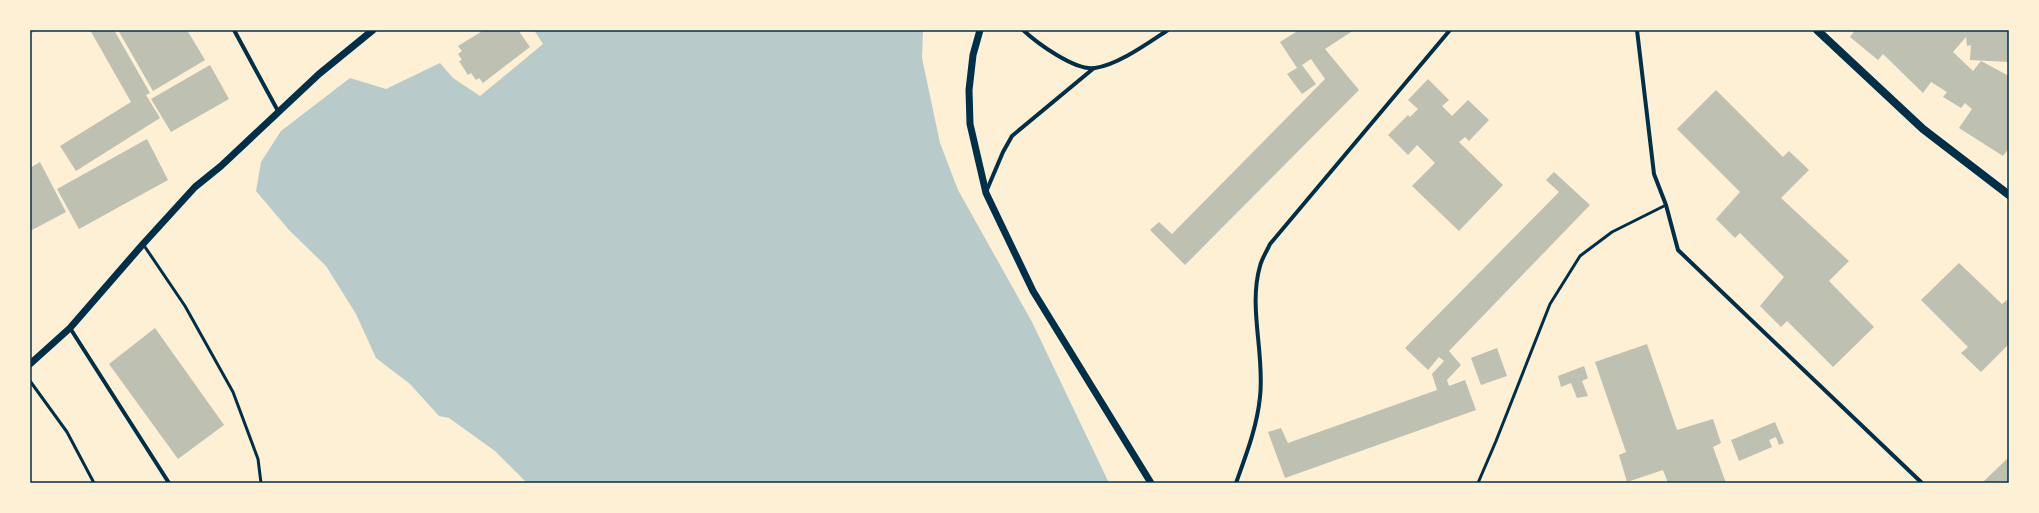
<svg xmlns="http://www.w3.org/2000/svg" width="2039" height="513" viewBox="0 0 2039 513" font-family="'Exo 2',sans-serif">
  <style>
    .green { fill: #b9caca }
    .building { fill: #bec0b2 }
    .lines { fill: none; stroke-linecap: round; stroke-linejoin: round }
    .service { stroke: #003049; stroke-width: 3 }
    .minor { stroke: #003049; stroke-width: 4 }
    .tertiary { stroke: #003049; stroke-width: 7 }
    .secondary { stroke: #003049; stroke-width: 8 }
    .neatline { fill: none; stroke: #003049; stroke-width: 1.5 }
  </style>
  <rect width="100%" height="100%" fill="#fdf0d5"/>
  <path class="green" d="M534,30H923L922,58L940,143L958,190L1032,322L1109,483H527L495,451L449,418L439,416L410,384L376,358L356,314L326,266L289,230L256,191L261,162L281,131L350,78L386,89L440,63L453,78L480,96L543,44Z"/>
  <g class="building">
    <path d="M30,30H37L30,34Z"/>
    <path d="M90,30H114L150,93L146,95L160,118L76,171L60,146L131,102Z"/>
    <path d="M118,30H187L205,60L153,91Z"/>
    <path d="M484,30H518L530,47L483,83L479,78L476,80L471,73L468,75L459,61L462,60L458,54L462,51L458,46Z"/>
    <path d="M1299,30H1354L1325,49L1359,90L1185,265L1150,230L1159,222L1172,234L1325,79L1311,59L1302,65L1316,84L1302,94L1287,74L1297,68L1280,42Z"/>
    <path d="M1855,30H2009V62L1970,60L1971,45L1967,46L1966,37L1953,52L1973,71L1981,61L2009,76V148L2003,156L1959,128L1972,109L1965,103L1961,108L1943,97L1947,92L1931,82L1923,93L1883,54L1878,60L1850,37Z"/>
    <path d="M210,65L229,99L171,132L151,99Z"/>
    <path d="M1428,79L1449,100L1442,106L1452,116L1468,100L1489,120L1469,141L1465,137L1459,142L1503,185L1459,231L1412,186L1435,163L1417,145L1408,155L1388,135L1408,115L1410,117L1418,109L1408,100Z"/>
    <path d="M1716,90L1783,157L1789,151L1809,170L1781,198L1849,261L1829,281L1874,327L1833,367L1787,321L1781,327L1760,306L1784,277L1740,233L1735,238L1716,219L1740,192L1677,129Z"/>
    <path d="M147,139L168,180L79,229L57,189Z"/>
    <path d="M40,162L66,212L30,231V168Z"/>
    <path d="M1554,172L1590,205L1449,351L1461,365L1447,380L1449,386L1465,380L1476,410L1285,478L1268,432L1281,428L1288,443L1437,390L1432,374L1444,361L1439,357L1428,370L1405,348L1559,192L1546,180Z"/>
    <path d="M1959,263L2002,304L2009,298V347L2008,345L1981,372L1961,353L1968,347L1921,300Z"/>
    <path d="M155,328L224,425L178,459L109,364Z"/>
    <path d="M1647,344L1677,430L1713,419L1721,443L1713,447L1726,483H1668L1663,470L1627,482L1619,455L1626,452L1595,362Z"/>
    <path d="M1497,348L1507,376L1481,385L1471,358Z"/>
    <path d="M1584,366L1588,378L1582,381L1588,396L1577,398L1571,383L1561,387L1558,376Z"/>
    <path d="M1775,422L1784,443L1779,445L1776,437L1769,440L1772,447L1739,461L1731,440Z"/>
    <path d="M2009,457V483H1982Z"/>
  </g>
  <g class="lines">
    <g class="service">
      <path d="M143,244L185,306L233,392L258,459L261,483"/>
      <path d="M30,381L67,432L94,483"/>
      <path d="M1478,483L1496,441L1550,304L1580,256L1612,232L1666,205"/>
    </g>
    <g class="minor">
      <path d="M234,30L278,111"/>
      <path d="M1023,30C1037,43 1075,71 1095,68C1118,65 1148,43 1168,30"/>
      <path d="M1637,30L1654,174L1666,205L1678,250L1922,483"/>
      <path d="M986,192L1003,152L1012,136L1094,68"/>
      <path d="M70,328L169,483"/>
      <path d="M1236,483C1246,455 1257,427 1260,397C1265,354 1248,308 1260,266C1262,258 1267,251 1270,244L1450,30"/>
    </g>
    <g class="tertiary">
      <path d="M980,30L973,55L969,90L970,124L986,193L1033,291L1151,483"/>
      <path d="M30,364L70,328L143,244L195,187L221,166L319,74L373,30"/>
    </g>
    <path class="secondary" d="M1817,30L1923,129L2009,195"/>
  </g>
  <rect width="2039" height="513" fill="none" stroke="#fdf0d5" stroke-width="62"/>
  <rect x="31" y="31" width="1977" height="451" class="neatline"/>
</svg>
